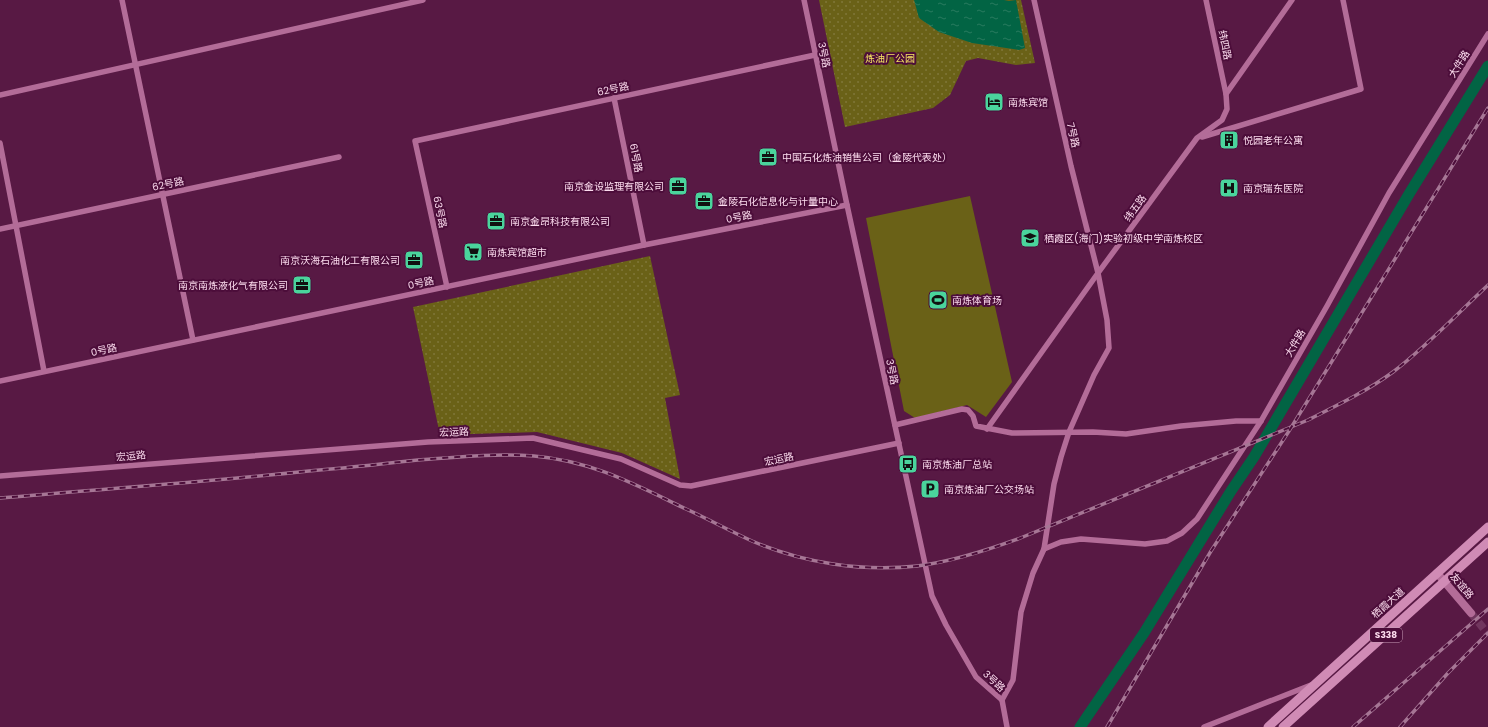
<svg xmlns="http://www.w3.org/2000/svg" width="1488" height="727" viewBox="0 0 1488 727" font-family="Poppins,'Noto Sans SC',sans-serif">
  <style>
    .grass { fill: url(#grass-dots) }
    .pitch { fill: #6a6117 }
    .water { fill: url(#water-ripples) }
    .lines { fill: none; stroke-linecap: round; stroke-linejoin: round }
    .river { stroke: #026444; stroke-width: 11 }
    .secondary-tunnel { stroke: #71365e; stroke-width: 8; stroke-dasharray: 8 4; stroke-linecap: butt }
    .street { stroke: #b36c98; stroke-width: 5.5 }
    .secondary { stroke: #b36c98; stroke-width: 8 }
    .primary { stroke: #d08bb5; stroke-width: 9 }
    .rail-casing { stroke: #a67695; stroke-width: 3.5 }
    .rail { stroke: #4c0d3a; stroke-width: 2; stroke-dasharray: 6; stroke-linecap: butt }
    .labels { text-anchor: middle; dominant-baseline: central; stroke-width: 4; stroke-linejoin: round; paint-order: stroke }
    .shield { fill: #4c0d3a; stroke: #c79eb8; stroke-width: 1 }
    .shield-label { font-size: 9px; font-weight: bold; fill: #fcdcee }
    .street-label { font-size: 10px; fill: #fcdcee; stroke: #4c0d3a }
    .park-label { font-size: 10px; fill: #f6e664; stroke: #4c0d3a }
    .poi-label { font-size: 10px; fill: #fcdcee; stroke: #4c0d3a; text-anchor: start }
  </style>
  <defs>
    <pattern id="grass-dots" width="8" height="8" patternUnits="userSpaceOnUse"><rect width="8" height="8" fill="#6a6117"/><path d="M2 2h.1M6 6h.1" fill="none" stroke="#807739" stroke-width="1.8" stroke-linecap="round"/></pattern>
    <pattern id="water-ripples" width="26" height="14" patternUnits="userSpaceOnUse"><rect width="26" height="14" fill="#026444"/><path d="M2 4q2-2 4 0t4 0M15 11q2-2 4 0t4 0" fill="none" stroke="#287a5f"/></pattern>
  </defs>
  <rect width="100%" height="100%" fill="#581944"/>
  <g class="grass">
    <path d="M819,0H1021L1035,63L1016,65L978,58L966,61L950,95L933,108L845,127Z"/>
    <path d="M650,256L680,395L665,398L680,479L622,453L537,432L440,435L413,307Z"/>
  </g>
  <path class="pitch" d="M970,196L1012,382L986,417L967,405L915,418L904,411L866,218Z"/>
  <path class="water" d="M914,0H1004L1009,1L1016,0L1025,48L1019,50L972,43L939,32L919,18Z"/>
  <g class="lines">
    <path class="river" d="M1080,727L1144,633L1231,491L1254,457L1409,194L1488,66"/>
    <path class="secondary-tunnel" d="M1471,613L1488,634"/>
    <g class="street">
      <path d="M122,0L193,340"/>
      <path d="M804,0L847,205L932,596L946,625L976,677L1002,700L1007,727"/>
      <path d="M1206,0L1226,94"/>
      <path d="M0,95L423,0"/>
      <path d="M614,98L644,245"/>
      <path d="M1202,137L1361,89L1343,0"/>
      <path d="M0,143L44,371"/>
      <path d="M0,229L339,157"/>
      <path d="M447,287L415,141L815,55"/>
      <path d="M0,381L644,245L847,205"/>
      <path d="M895,425L962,409L968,410L973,416L976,426L1012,433L1093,432L1126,434L1181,426L1236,421H1261"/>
      <path d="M987,429L1098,273L1197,138L1222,120L1227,109L1226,94L1292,0"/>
      <path d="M0,476L428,442L533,438L621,459L680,485L691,486L899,443"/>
      <path d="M1044,549L1061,542L1081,539L1145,544L1167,541L1182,533L1197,519L1261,421L1327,306L1389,193L1488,34"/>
      <path d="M1002,700L1013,680L1021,612L1033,573L1044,549L1054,484L1061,457L1069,432L1094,375L1109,348L1107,320L1098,273L1071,166L1034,0"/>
      <path d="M1204,727L1311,685"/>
    </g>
    <path class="secondary" d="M1437,573L1471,613"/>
    <g class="primary">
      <path d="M1268,727L1488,527"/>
      <path d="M1283,727L1488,542"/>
    </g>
    <defs>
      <g id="rail">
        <path d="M0,498C103,489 206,482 309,471C345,468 382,464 418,460C457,457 495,453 534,456C592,461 634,484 686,509C708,519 730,531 752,541C803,563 862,572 917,566C951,562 985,551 1018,539L1308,420C1338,405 1367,391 1393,372C1427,346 1457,314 1488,285"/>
        <path d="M1107,727L1211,551L1289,431L1488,108"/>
        <path d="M1353,727L1488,609"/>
        <path d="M1400,727L1448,673L1488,633"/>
      </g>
    </defs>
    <use href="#rail" class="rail-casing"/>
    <use href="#rail" class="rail"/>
  </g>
  <defs>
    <symbol id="hotel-square" viewBox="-11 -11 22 22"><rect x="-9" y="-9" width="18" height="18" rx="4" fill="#4ad49c" stroke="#4c0d3a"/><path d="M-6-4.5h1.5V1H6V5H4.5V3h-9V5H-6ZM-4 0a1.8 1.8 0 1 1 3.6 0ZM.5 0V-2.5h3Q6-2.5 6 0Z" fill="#111"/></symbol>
    <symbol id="building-square" viewBox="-11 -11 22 22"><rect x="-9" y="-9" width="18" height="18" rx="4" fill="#4ad49c" stroke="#4c0d3a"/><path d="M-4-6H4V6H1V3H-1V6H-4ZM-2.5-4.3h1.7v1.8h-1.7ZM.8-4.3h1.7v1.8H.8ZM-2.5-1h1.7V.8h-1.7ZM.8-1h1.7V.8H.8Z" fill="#111"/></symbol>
    <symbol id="office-square" viewBox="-11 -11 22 22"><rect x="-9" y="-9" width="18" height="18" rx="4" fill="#4ad49c" stroke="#4c0d3a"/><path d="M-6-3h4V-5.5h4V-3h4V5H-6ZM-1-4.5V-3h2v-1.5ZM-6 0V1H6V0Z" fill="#111"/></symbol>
    <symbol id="hospital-square" viewBox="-11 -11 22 22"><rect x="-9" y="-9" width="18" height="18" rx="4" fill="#4ad49c" stroke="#4c0d3a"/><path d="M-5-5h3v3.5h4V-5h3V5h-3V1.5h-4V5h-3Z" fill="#111"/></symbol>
    <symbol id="school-square" viewBox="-11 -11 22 22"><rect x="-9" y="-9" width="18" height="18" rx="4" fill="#4ad49c" stroke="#4c0d3a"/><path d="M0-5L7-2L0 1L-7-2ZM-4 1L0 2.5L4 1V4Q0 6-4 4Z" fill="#111"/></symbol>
    <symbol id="supermarket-square" viewBox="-11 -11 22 22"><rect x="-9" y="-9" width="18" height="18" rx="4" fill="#4ad49c" stroke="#4c0d3a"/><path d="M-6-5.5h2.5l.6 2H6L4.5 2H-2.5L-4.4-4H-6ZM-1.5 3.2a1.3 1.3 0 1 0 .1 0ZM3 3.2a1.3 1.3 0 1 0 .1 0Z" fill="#111"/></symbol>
    <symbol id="stadium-square" viewBox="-11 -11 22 22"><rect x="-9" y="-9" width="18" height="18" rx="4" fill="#4ad49c" stroke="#4c0d3a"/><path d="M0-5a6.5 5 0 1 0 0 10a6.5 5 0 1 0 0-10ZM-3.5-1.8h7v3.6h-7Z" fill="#111"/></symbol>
    <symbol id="bus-square" viewBox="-11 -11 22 22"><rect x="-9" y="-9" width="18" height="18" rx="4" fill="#4ad49c" stroke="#4c0d3a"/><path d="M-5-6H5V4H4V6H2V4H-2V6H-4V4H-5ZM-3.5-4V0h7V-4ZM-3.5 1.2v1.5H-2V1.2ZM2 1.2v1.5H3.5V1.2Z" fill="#111"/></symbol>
    <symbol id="parking-square" viewBox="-11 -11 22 22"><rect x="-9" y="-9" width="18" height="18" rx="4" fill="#4ad49c" stroke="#4c0d3a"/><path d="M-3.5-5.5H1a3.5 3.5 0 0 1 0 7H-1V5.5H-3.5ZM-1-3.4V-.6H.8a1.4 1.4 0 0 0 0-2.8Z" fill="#111"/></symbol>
  </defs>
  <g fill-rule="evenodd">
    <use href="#hotel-square" x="983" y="91" width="22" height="22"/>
    <use href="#building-square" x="1218" y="129" width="22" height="22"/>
    <use href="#office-square" x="757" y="146" width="22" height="22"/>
    <use href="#office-square" x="667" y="175" width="22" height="22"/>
    <use href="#hospital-square" x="1218" y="177" width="22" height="22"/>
    <use href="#office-square" x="693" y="190" width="22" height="22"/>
    <use href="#office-square" x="485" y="210" width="22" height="22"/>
    <use href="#school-square" x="1019" y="227" width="22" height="22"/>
    <use href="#supermarket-square" x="462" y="241" width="22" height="22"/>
    <use href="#office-square" x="403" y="249" width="22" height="22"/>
    <use href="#office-square" x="291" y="274" width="22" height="22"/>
    <use href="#stadium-square" x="927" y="289" width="22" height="22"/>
    <use href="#bus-square" x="897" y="453" width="22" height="22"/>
    <use href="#parking-square" x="919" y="478" width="22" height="22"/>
  </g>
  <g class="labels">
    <rect class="shield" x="1370" y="628" width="32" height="14" rx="3"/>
    <g class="shield-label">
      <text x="1386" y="635">S338</text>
    </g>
    <g class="street-label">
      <text transform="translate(1225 45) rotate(78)">纬四路</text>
      <text transform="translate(824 55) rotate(78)">3号路</text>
      <text transform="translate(1459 64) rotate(-58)">大件路</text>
      <text transform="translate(613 89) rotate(-12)">62号路</text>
      <text transform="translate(1073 135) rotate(77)">7号路</text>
      <text transform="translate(636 158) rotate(79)">61号路</text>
      <text transform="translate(168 184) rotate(-12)">62号路</text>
      <text transform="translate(1135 208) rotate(-54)">纬五路</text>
      <text transform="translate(440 212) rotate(78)">63号路</text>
      <text transform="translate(739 217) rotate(-11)">0号路</text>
      <text transform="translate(421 283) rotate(-12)">0号路</text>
      <text transform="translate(1295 343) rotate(-60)">大件路</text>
      <text transform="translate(104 350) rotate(-12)">0号路</text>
      <text transform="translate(892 372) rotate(78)">3号路</text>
      <text transform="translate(454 432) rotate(-2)">宏运路</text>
      <text transform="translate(131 456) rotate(-5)">宏运路</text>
      <text transform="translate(779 459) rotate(-12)">宏运路</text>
      <text transform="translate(1462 586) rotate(50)">友谊路</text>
      <text transform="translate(1388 603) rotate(-42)">栖霞大道</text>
      <text transform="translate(994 681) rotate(43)">3号路</text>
    </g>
    <g class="park-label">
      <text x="890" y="58">炼油厂公园</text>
    </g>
    <g class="poi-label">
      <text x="1008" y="102">南炼宾馆</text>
      <text x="1243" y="140">悦园老年公寓</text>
      <text x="782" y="157">中国石化炼油销售公司（金陵代表处）</text>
      <text x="664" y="186" text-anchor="end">南京金设监理有限公司</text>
      <text x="1243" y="188">南京瑞东医院</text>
      <text x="718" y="201">金陵石化信息化与计量中心</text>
      <text x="510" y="221">南京金昂科技有限公司</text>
      <text x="1044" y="238">栖霞区(海门)实验初级中学南炼校区</text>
      <text x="487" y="252">南炼宾馆超市</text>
      <text x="400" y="260" text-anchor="end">南京沃海石油化工有限公司</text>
      <text x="288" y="285" text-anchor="end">南京南炼液化气有限公司</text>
      <text x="952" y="300">南炼体育场</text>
      <text x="922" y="464">南京炼油厂总站</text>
      <text x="944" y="489">南京炼油厂公交场站</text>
    </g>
  </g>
</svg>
